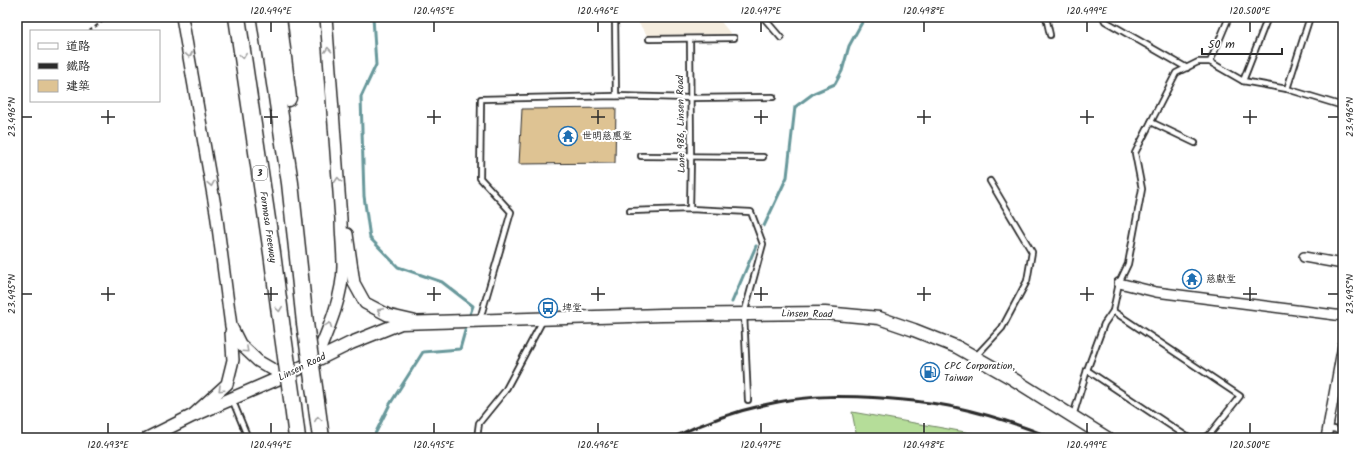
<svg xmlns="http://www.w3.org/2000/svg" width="1360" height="455" viewBox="0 0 1360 455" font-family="Kalam,'LXGW WenKai TC',sans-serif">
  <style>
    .built { fill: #f5eddf }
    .green { fill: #b5dd99; stroke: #708462 }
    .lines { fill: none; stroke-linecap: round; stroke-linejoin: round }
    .stream { stroke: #67989b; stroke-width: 3 }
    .building { fill: #dec393; stroke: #2b2b2b }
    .service-casing { stroke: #2b2b2b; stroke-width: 8 }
    .minor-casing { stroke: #2b2b2b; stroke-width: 12 }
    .tertiary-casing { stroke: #2b2b2b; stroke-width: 14 }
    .secondary-casing { stroke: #2b2b2b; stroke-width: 15 }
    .motorway-casing { stroke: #2b2b2b; stroke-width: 19 }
    .path { stroke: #2b2b2b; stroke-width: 2; stroke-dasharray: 4 3; stroke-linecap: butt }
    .service { stroke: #fff; stroke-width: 4.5 }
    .minor { stroke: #fff; stroke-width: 9 }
    .tertiary { stroke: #fff; stroke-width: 11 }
    .secondary { stroke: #fff; stroke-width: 12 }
    .motorway { stroke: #fff; stroke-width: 16 }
    .rail { stroke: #2b2b2b; stroke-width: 3 }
    .motorway-bridge-casing { stroke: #2b2b2b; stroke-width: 19; stroke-linecap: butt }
    .motorway-bridge { stroke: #fff; stroke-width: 16 }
    .oneway { stroke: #a0a0a0 }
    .ticks { fill: none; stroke: #2b2b2b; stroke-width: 1.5 }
    .labels { text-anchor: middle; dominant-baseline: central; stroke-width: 4; stroke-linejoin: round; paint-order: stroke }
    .shield { fill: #fff; stroke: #6b6b6b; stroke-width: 1 }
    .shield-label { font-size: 9px; font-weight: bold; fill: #2b2b2b }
    .street-label { font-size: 10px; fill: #2b2b2b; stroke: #fff }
    .poi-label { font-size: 10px; fill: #2b2b2b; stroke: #fff; text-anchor: start }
    .neatline { fill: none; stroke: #2b2b2b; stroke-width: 1.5 }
    .ticks-label { font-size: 10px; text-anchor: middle; fill: #2b2b2b }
  </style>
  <rect width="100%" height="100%" fill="#fff"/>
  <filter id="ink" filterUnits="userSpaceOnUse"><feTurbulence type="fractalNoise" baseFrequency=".025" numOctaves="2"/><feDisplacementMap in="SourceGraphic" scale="8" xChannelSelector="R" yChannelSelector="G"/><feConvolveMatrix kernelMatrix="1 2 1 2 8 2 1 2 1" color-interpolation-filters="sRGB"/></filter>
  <g filter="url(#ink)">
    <path class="built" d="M634,17H717L731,34L647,35Z"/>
    <path class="green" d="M852,412L988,436L993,438H857Z"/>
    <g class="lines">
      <g class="stream">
        <path d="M373,17L376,65L361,97L364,196L370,238L398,267L442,282L473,306L469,317"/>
        <path d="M764,226L787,177L795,107L814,93L835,84L842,71L849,46L865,17"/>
        <path d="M732,302L756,246"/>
        <path d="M373,438L390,404L423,352L460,349L467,324"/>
      </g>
    </g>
    <path class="building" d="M616,108L615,163L519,164L522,109Z"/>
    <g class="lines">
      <defs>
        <g id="service">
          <path d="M615,17L616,96"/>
          <path d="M763,17L781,38"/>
          <path d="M1046,17L1050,35"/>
          <path d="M1103,17L1105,21L1187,68"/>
          <path d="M649,39L734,38"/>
          <path d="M690,39L691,157L690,209"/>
          <path d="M1210,62L1229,17"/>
          <path d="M1243,81L1268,17"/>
          <path d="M1287,89L1310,17"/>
          <path d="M1151,122L1195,143"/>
          <path d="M641,156L763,157"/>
          <path d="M630,211L690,209L751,212L763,244L744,314L748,400"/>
          <path d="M1113,311L1240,396L1210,434L1205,438"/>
          <path d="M480,319L511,212L480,178L481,99L616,96L690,98L773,97"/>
          <path d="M976,356L1002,328L1027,281L1032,252L990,181"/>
          <path d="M1087,370L1189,438"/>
          <path d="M1334,389L1343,391"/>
          <path d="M232,399L248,438"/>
          <path d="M1073,416L1087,370L1104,324L1113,311L1119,283L1128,264L1142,189L1135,153L1176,73L1198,62H1210L1243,81L1287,89L1343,106"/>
          <path d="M1328,428L1343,431"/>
          <path d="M477,438L479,423L505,391L543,320"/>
        </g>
        <g id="minor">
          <path d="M1304,257L1343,264"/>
          <path d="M1119,283L1156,292L1343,316"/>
          <path d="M1326,438L1343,345"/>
        </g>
        <g id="tertiary">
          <path d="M182,17L216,212L231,326L240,344L258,361L284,376"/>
          <path d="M347,234L354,283L365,303L388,315L414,321"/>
          <path d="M315,361C327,332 343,297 343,266C343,250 341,235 341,219L326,17"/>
          <path d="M194,414L227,384L233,360L231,332"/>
        </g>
        <path id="secondary" d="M148,438L192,416L284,376L351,343L401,323L662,315L825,313L879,318L914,330L957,347L1010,377L1107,438"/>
        <g id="motorway">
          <path d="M237,17L272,253L282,329"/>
          <path d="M265,17L290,183L305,323"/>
          <path d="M278,17L288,98"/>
          <path d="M316,401L321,438"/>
          <path d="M293,406L297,438"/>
        </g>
      </defs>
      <use href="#service" class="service-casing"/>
      <use href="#minor" class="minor-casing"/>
      <use href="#tertiary" class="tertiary-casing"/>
      <use href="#secondary" class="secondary-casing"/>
      <use href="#motorway" class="motorway-casing"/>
      <path class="path" d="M89,31L109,17"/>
      <use href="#service" class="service"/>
      <use href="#minor" class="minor"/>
      <use href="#tertiary" class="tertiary"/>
      <use href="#secondary" class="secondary"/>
      <use href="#motorway" class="motorway"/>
      <path class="rail" d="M672,438C706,421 742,409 778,402C812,395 847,396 881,398C906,400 930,402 954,407C987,414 1021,425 1052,438"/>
      <defs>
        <g id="motorway-bridge">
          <path d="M305,323L316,401"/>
          <path d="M282,329L293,406"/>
        </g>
      </defs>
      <use href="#motorway-bridge" class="motorway-bridge-casing"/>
      <use href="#motorway-bridge" class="motorway-bridge"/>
    </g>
    <defs><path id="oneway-chevron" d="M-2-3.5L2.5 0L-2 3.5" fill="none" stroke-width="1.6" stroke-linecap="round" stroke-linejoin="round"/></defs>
    <g class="oneway">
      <use href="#oneway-chevron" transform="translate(328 50) rotate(-94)"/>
      <use href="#oneway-chevron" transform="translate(189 55) rotate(80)"/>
      <use href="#oneway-chevron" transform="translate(243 56) rotate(82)"/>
      <use href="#oneway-chevron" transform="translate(338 180) rotate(-94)"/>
      <use href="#oneway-chevron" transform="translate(211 184) rotate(80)"/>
      <use href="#oneway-chevron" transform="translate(279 309) rotate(83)"/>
      <use href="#oneway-chevron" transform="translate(380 311) rotate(-153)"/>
      <use href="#oneway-chevron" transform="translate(329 325) rotate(-70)"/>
      <use href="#oneway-chevron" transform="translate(246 350) rotate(43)"/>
      <use href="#oneway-chevron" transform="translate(221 389) rotate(137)"/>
      <use href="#oneway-chevron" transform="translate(318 419) rotate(-98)"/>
    </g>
  </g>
  <path class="ticks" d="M271,22V32M434,22V32M598,22V32M761,22V32M924,22V32M1087,22V32M1250,22V32M108,110V124M271,110V124M434,110V124M598,110V124M761,110V124M924,110V124M1087,110V124M1250,110V124M22,117H32M101,117H115M264,117H278M427,117H441M591,117H605M754,117H768M917,117H931M1080,117H1094M1243,117H1257M1328,117H1338M108,287V301M271,287V301M434,287V301M598,287V301M761,287V301M924,287V301M1087,287V301M1250,287V301M22,294H32M101,294H115M264,294H278M427,294H441M591,294H605M754,294H768M917,294H931M1080,294H1094M1243,294H1257M1328,294H1338M108,423V433M271,423V433M434,423V433M598,423V433M761,423V433M924,423V433M1087,423V433M1250,423V433"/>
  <defs>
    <symbol id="temple-ring" viewBox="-11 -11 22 22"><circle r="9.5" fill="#fff" stroke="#1f6fb2" stroke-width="1.5"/><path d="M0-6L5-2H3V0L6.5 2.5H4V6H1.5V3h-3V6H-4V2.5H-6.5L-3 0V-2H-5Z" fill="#1f6fb2"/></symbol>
    <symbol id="bus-ring" viewBox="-11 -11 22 22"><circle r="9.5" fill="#fff" stroke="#1f6fb2" stroke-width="1.5"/><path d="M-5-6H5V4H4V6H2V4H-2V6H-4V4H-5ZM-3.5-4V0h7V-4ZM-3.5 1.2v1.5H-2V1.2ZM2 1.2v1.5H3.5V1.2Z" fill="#1f6fb2"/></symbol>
    <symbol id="fuel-ring" viewBox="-11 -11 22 22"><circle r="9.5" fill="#fff" stroke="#1f6fb2" stroke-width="1.5"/><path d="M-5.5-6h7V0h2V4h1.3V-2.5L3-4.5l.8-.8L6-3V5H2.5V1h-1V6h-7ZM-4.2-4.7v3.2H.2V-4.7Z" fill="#1f6fb2"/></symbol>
  </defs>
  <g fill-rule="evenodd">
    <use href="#temple-ring" x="557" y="125" width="22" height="22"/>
    <use href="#temple-ring" x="1181" y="268" width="22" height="22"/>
    <use href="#bus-ring" x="537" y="297" width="22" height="22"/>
    <use href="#fuel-ring" x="919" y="361" width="22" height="22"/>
  </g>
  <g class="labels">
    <rect class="shield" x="253" y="166" width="14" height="14" rx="3"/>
    <g class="shield-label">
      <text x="260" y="173">3</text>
    </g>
    <g class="street-label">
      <text transform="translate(681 124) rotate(-91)">Lane 986, Linsen Road</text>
      <text transform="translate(268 227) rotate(82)">Formosa Freeway</text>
      <text transform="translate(807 314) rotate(1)">Linsen Road</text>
      <text transform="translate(302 367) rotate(-26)">Linsen Road</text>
    </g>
    <g class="poi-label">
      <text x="582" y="136">世明慈惠堂</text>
      <text x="1206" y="279">慈獻堂</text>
      <text x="562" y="308">埤堂</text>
      <text x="944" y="366">CPC Corporation,<tspan x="944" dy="12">Taiwan</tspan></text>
    </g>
  </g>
  <rect width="1360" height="455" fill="none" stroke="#fff" stroke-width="44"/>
  <rect x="30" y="30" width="130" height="72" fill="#ffffff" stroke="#aaaaaa"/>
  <rect x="38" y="43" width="20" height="6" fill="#ffffff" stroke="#aaaaaa"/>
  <text x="66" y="50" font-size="12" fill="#2b2b2b">道路</text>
  <rect x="38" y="63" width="20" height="6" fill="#2b2b2b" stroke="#aaaaaa"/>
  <text x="66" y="70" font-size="12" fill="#2b2b2b">鐵路</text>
  <rect x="38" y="80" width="20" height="12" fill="#dec393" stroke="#aaaaaa"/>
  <text x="66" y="90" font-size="12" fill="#2b2b2b">建築</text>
  <path d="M1202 48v6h80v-6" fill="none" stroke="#2b2b2b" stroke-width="2"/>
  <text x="1208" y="48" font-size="12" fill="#2b2b2b" stroke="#ffffff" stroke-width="3" paint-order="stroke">50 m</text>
  <rect x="22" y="22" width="1316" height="411" class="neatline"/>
  <g class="ticks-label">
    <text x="271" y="14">120.494°E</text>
    <text x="434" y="14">120.495°E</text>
    <text x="598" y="14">120.496°E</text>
    <text x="761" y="14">120.497°E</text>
    <text x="924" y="14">120.498°E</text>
    <text x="1087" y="14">120.499°E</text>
    <text x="1250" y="14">120.500°E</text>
    <text transform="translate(11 117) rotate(-90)" y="4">23.496°N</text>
    <text transform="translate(1349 117) rotate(-90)" y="4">23.496°N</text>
    <text transform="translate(11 294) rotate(-90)" y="4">23.495°N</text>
    <text transform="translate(1349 294) rotate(-90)" y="4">23.495°N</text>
    <text x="108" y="448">120.493°E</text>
    <text x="271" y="448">120.494°E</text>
    <text x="434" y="448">120.495°E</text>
    <text x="598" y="448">120.496°E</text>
    <text x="761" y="448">120.497°E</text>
    <text x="924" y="448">120.498°E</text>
    <text x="1087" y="448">120.499°E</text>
    <text x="1250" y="448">120.500°E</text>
  </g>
</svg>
